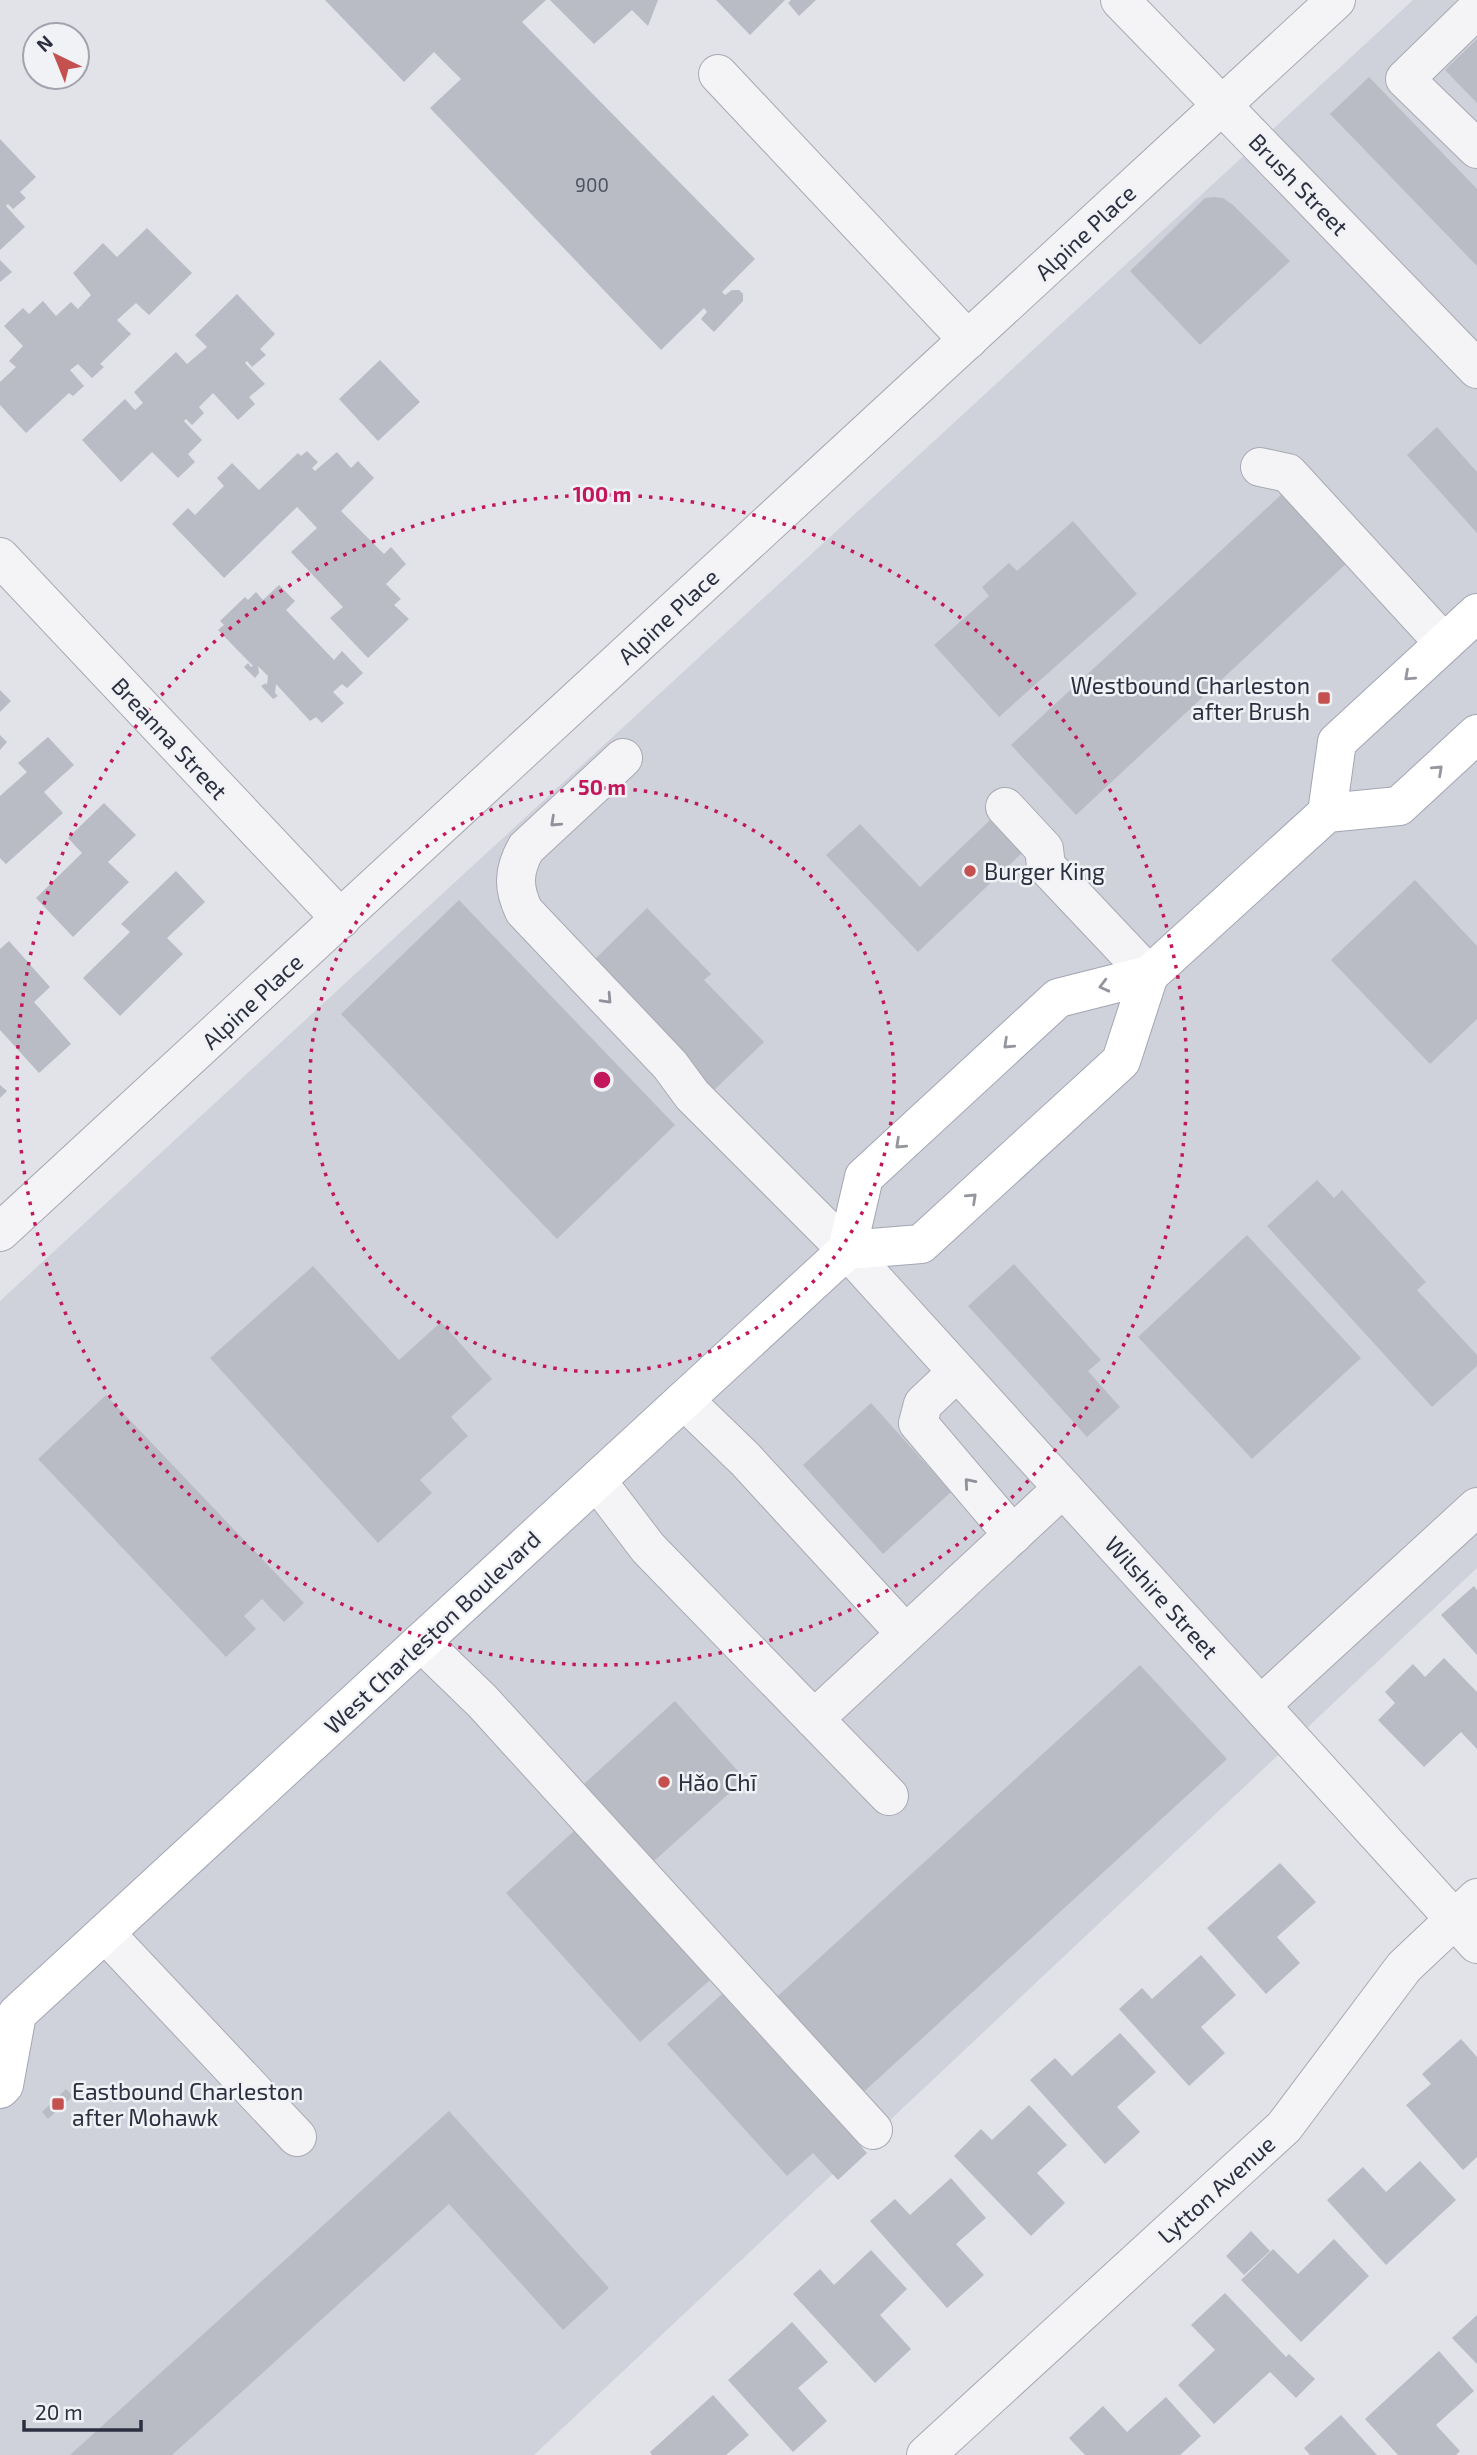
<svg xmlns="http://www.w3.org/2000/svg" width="1477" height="2455" viewBox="0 0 1477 2455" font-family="'Exo 2',sans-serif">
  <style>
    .built { fill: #d0d2db }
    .building { fill: #b9bcc5 }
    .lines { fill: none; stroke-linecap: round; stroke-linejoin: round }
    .minor-casing { stroke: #a7a9b3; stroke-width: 40 }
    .major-casing { stroke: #a2a6b4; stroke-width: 40 }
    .minor { stroke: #f4f4f7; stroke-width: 38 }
    .major { stroke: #fff; stroke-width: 38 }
    .oneway { stroke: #95979f }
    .oneway2 { stroke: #90929b }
    .ring { fill: none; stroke: #c2185b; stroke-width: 3.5; stroke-dasharray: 3.5 7 }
    .poi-dot { fill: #c45150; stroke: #f1f2f6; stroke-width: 2.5 }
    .labels { text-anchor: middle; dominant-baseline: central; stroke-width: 5; stroke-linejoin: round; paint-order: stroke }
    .number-label { font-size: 19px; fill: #4e5260 }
    .street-label { font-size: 23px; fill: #2b2f3f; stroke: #f1f2f6 }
    .poi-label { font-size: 23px; fill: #2b2f3f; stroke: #f1f2f6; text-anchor: start }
    .centre { fill: #c2185b; stroke: #f1f2f6; stroke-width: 3.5 }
    .ring-label { font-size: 21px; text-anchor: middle; font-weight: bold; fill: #c2185b; stroke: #f1f2f6; stroke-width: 5; stroke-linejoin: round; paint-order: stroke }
  </style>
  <rect width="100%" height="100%" fill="#e1e3e9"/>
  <path class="built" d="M1413,0H1477V1568L534,2455H0V1301Z"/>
  <g class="building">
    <path d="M325,0H546L522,22L755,259L722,292L725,295L732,290H739L743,294V301L714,332L701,319L707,312L704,308L661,350L430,108L461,79L434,52L404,82Z"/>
    <path d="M550,0H658L648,26L632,10L594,44Z"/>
    <path d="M716,0H785L750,35Z"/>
    <path d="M791,0H816L799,16L788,3Z"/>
    <path d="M1477,39V103L1445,70Z"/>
    <path d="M1369,77L1477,189V266L1330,114Z"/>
    <path d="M0,139L36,177L20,192L26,198L13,209L8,204L6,206L25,227L0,250Z"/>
    <path d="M1214,197L1223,198L1233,205L1290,261L1200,345L1130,271L1205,198Z"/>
    <path d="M147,228L192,273L149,315L136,303L117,320L131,334L100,364L104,367L92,378L78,364L70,370L84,386L73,396L69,393L26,433L0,405V382L16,367L9,361L23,346L4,326L23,308L29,314L43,301L56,316L71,302L78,309L91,295L73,273L103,243L117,257Z"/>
    <path d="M0,260L12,272L0,282Z"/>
    <path d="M237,294L275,334L260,349L266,355L252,367L247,361L245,363L265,384L249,397L255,404L238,420L213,393L199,407L204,413L192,425L186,419L184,421L202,440L188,454L195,462L178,478L152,452L121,482L82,440L125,399L135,410L143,403L134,392L176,352L187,364L207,347L195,335Z"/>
    <path d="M380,360L420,402L378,441L339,399Z"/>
    <path d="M1437,427L1477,472V533L1407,455Z"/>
    <path d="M307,451L318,462L312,468L315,471L337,452L351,468L358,461L374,478L341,511L384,554L391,547L406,564L386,584L401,599L394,605L409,619L368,658L330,618L343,607L291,552L317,528L297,507L224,578L172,524L188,508L195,515L224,486L217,478L232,463L259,490L298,453L301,456Z"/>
    <path d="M1283,493L1348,562L1076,815L1011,745Z"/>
    <path d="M1073,521L1137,594L999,717L934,645L989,596L982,587L1009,563L1017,571Z"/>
    <path d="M279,585L295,601L286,610L334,660L342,651L363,673L347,688L342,684L333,692L344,703L322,723L316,717L310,721L276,684L275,693L278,696L273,699L261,686L266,683L267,685L268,676L258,666L259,673L255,678L244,667L248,663L251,667L253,666L218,630L224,625L220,621L245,597L248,600L256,592L263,600Z"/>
    <path d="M0,690L11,701L0,712Z"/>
    <path d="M0,735L7,742L0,750Z"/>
    <path d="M48,737L74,765L44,792L63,813L6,864L0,858V796L27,772L18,763Z"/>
    <path d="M104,803L136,835L108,862L129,882L73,937L36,898L82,853L68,838Z"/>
    <path d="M990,820L1022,853L918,952L826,855L860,824L920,887Z"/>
    <path d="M176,871L205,902L167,938L183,954L120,1016L83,978L130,932L121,924Z"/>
    <path d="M1415,880L1477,946V1019L1430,1064L1331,960Z"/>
    <path d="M459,900L675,1125L557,1239L341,1014Z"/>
    <path d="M647,908L711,974L704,980L764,1042L711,1093L588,966Z"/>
    <path d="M9,941L50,987L34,1002L71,1044L39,1073L0,1030V949Z"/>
    <path d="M0,1085L7,1091L0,1098Z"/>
    <path d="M1317,1180L1334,1198L1342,1190L1426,1282L1417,1290L1477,1355V1366L1432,1407L1267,1226Z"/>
    <path d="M1247,1235L1361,1358L1252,1459L1138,1337Z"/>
    <path d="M1014,1264L1101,1360L1088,1371L1120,1407L1087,1437L968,1306Z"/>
    <path d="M313,1266L399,1360L441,1322L492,1379L451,1417L468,1436L420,1480L432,1493L378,1543L210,1358Z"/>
    <path d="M106,1395L304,1603L284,1622L262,1599L244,1616L256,1629L226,1657L38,1459Z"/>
    <path d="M871,1403L951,1492L883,1554L803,1465Z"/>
    <path d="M1474,1586L1477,1590V1655L1441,1615Z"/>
    <path d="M1444,1658L1477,1692V1749L1461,1732L1424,1767L1378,1720L1395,1703L1385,1692L1413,1664L1425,1677Z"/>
    <path d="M1140,1665L1227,1759L856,2099L769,2004Z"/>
    <path d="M675,1701L745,1779L653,1862L583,1785Z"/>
    <path d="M575,1830L710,1980L640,2042L506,1893Z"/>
    <path d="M1280,1863L1316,1902L1277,1937L1300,1963L1266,1994L1207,1928Z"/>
    <path d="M1201,1955L1236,1995L1201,2027L1225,2053L1189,2086L1119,2009L1142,1988L1152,1999Z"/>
    <path d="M722,1994L867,2153L838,2180L813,2153L787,2176L667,2044Z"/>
    <path d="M1120,2033L1156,2072L1117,2107L1140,2132L1105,2164L1030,2080L1055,2058L1072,2076Z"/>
    <path d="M1461,2039L1477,2057V2157L1463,2170L1406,2105L1431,2084L1422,2074Z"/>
    <path d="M66,2089L73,2096L48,2119L42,2112Z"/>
    <path d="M1029,2105L1067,2145L1037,2173L1065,2203L1031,2236L954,2156L981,2129L992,2140Z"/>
    <path d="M449,2111L609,2288L563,2330L449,2204L172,2455H70Z"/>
    <path d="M1420,2161L1456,2200L1386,2265L1327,2200L1363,2167L1386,2192Z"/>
    <path d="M951,2178L986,2218L956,2244L984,2275L947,2308L870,2221L895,2199L910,2215Z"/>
    <path d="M1251,2231L1270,2251L1244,2275L1226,2256Z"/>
    <path d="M1334,2239L1369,2276L1301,2342L1241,2280L1273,2249L1298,2274Z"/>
    <path d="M871,2250L907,2289L880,2315L911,2349L875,2383L793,2294L820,2269L834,2285Z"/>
    <path d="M1225,2293L1286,2357L1289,2354L1315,2379L1296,2398L1270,2372L1214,2424L1178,2385L1215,2350L1191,2325Z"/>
    <path d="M1477,2315V2364L1452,2338Z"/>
    <path d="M792,2322L828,2362L798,2388L827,2421L793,2452L728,2380Z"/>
    <path d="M1439,2351L1474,2391L1436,2425L1460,2451L1456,2455H1398L1365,2419Z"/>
    <path d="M713,2395L749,2435L726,2455H652L650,2452Z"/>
    <path d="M1166,2397L1201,2436L1180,2455H1085L1069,2438L1103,2406L1127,2432Z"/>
    <path d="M1341,2415L1377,2455H1310L1304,2448Z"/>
  </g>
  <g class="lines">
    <defs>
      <g id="minor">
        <path d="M1120,0L1477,369"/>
        <path d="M1477,9L1405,79L1477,149"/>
        <path d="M718,74L968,340"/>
        <path d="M1260,467L1288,473L1444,643"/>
        <path d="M0,557L341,919"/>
        <path d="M623,758L526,848C513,871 513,888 524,911L670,1065L692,1095L847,1250L1477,1944"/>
        <path d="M1005,807L1044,849L1046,866L1149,975"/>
        <path d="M0,1232L1336,0"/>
        <path d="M957,1372L923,1404L918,1423L1013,1535"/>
        <path d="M684,1400L745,1459L905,1633"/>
        <path d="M597,1481L648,1548L889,1796"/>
        <path d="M421,1642L482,1701L873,2130"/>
        <path d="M1261,1705L1477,1507"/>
        <path d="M814,1719L1063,1488"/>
        <path d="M105,1933L297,2137"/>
        <path d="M926,2455L1284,2127L1404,1967L1477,1898"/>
      </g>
      <g id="major">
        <path d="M1327,813L1337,742L1477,613"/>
        <path d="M847,1250L921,1244L1121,1061L1149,975"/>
        <path d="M0,2089L4,2085L17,2014L847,1250L864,1177L1058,998L1149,975L1327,813L1399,806L1477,734"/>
      </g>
    </defs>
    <use href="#minor" class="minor-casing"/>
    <use href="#major" class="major-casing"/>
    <use href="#minor" class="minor"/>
    <use href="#major" class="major"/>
  </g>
  <defs><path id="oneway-chevron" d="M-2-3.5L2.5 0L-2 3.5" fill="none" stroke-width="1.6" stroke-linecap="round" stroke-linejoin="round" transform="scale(1.75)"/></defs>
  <g class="oneway">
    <use href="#oneway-chevron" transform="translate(1409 676) rotate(138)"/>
    <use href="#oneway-chevron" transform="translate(1438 770) rotate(-43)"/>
    <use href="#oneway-chevron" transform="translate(1104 986) rotate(166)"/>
    <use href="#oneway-chevron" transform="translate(1008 1044) rotate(137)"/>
    <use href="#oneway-chevron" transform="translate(900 1144) rotate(137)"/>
    <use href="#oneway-chevron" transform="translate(972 1198) rotate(-43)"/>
  </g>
  <g class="oneway2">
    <use href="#oneway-chevron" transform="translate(555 822) rotate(137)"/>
    <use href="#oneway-chevron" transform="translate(607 999) rotate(47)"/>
    <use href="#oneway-chevron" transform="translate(969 1483) rotate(-131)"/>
  </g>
  <g class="ring">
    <circle cx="602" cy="1080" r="292"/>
    <circle cx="602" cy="1080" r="585"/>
  </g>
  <g class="poi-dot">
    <rect x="1317" y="691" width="14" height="14" rx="3.5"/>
    <circle cx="970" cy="871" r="7"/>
    <circle cx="664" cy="1782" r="7"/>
    <rect x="51" y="2097" width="14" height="14" rx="3.5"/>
  </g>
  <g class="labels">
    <g class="number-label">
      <text x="592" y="184">900</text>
    </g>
    <g class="street-label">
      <text transform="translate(1299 184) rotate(46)">Brush Street</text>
      <text transform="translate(1085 232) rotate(-43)">Alpine Place</text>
      <text transform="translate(668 616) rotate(-43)">Alpine Place</text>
      <text transform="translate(170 738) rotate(47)">Breanna Street</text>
      <text transform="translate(252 1001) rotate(-43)">Alpine Place</text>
      <text transform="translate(1162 1597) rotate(48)">Wilshire Street</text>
      <text transform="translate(432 1632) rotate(-43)">West Charleston Boulevard</text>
      <text transform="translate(1216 2189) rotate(-42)">Lytton Avenue</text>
    </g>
    <g class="poi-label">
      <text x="1310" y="685" text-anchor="end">Westbound Charleston<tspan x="1310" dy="26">after Brush</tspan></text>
      <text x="984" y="871">Burger King</text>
      <text x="678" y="1782">Hǎo Chī</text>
      <text x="72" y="2091">Eastbound Charleston<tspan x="72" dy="26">after Mohawk</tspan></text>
    </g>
  </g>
  <circle cx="602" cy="1080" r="10" class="centre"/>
  <g class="ring-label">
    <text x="602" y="502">100 m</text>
    <text x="602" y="795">50 m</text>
  </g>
  <g transform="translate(56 56) rotate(317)"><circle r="33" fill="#f1f2f6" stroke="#a2a4ad" stroke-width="2"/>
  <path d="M0-5L12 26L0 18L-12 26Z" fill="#c45150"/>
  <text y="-10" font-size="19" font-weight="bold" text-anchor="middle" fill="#2b2f3f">N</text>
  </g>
  <path d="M24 2420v10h117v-10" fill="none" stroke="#2b2f3f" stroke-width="3.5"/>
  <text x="35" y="2420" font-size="21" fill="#2b2f3f" stroke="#f1f2f6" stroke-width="5" paint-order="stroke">20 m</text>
</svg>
